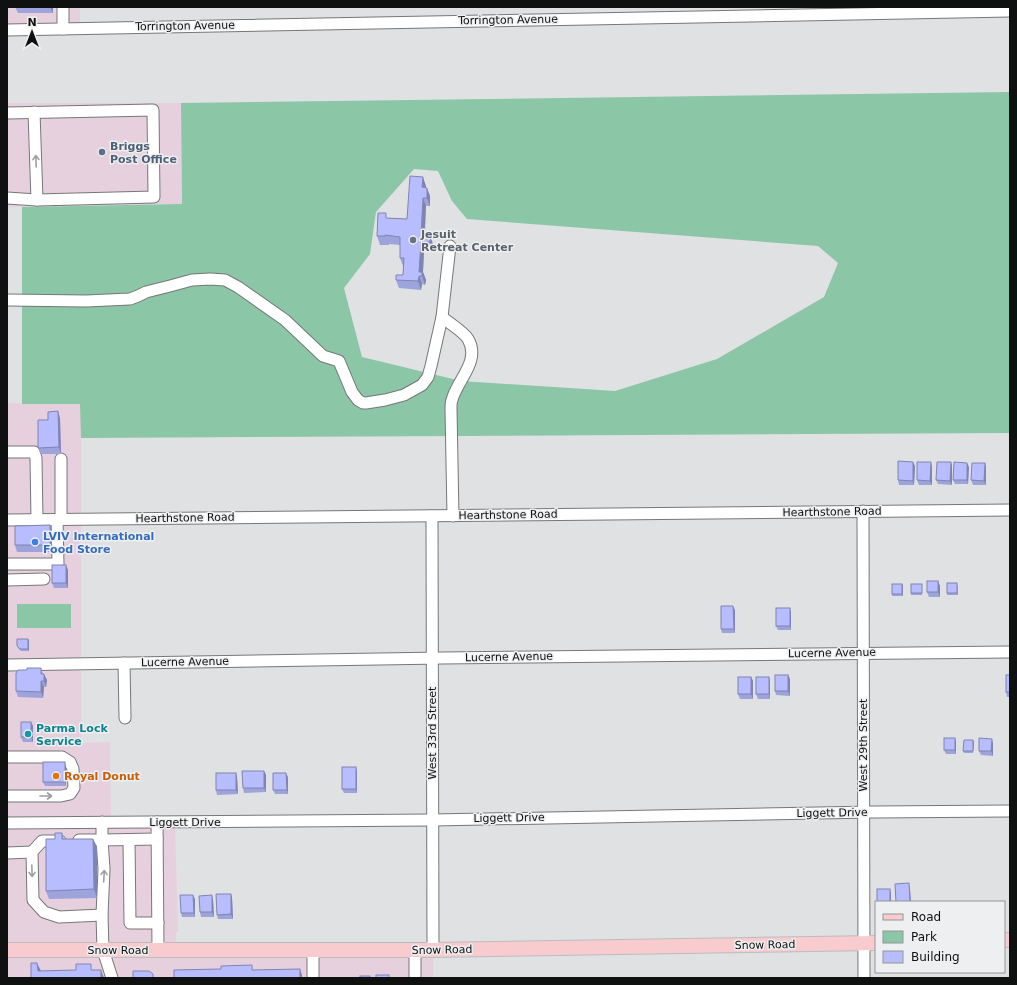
<svg xmlns="http://www.w3.org/2000/svg" width="1017" height="985" viewBox="0 0 1017 985" font-family="'DejaVu Sans',sans-serif">
  <style>
    .commercial { fill: #e6d0dd }
    .green { fill: #8bc6a7; fill-rule: evenodd }
    .lines { fill: none; stroke-linecap: round; stroke-linejoin: round }
    .minor-casing { stroke: #767778; stroke-width: 13 }
    .major-casing { stroke: #bcbcbc; stroke-width: 16 }
    .minor { stroke: #fff; stroke-width: 11 }
    .major { stroke: #f8cbcf; stroke-width: 14 }
    .wall { fill: #9da3db }
    .shaded-wall { fill: #8084b2 }
    .building { fill: #b7bdff; stroke: #8084b2 }
    .oneway { stroke: #9f9f9f }
    .service-dot { fill: #5c6f8a; stroke: #edeff0; stroke-width: 1.5 }
    .worship-dot { fill: #6b7280; stroke: #edeff0; stroke-width: 1.5 }
    .shop-dot { fill: #3f7fe0; stroke: #edeff0; stroke-width: 1.5 }
    .culture-dot { fill: #0f9aa8; stroke: #edeff0; stroke-width: 1.5 }
    .food-dot { fill: #e8710a; stroke: #edeff0; stroke-width: 1.5 }
    .labels { text-anchor: middle; dominant-baseline: central; stroke-width: 3; stroke-linejoin: round; paint-order: stroke }
    .street-label { font-size: 11px; fill: #0f1010; stroke: #edeff0 }
    .service-label { font-size: 11px; font-weight: bold; fill: #4e5e75; stroke: #edeff0; text-anchor: start }
    .worship-label { font-size: 11px; font-weight: bold; fill: #5b616d; stroke: #edeff0; text-anchor: start }
    .shop-label { font-size: 11px; font-weight: bold; fill: #366cbe; stroke: #edeff0; text-anchor: start }
    .culture-label { font-size: 11px; font-weight: bold; fill: #0d838f; stroke: #edeff0; text-anchor: start }
    .food-label { font-size: 11px; font-weight: bold; fill: #c56008; stroke: #edeff0; text-anchor: start }
  </style>
  <rect width="100%" height="100%" fill="#e0e1e3"/>
  <g class="commercial">
    <path d="M7,7H80V28L7,30Z"/>
    <path d="M7,103H181L182,204L7,207Z"/>
    <path d="M7,403L81,404V743L110,742L111,822H175L178,932H176V950H433V978H7Z"/>
  </g>
  <g class="green">
    <path d="M1010,92V433L81,438L80,404H22V207L182,204L181,103ZM414,169L438,171L452,201L467,219L818,246L838,263L824,297L717,359L615,391L461,381L362,357L344,288L370,254L376,212Z"/>
    <rect x="17" y="604" width="54" height="24"/>
  </g>
  <g class="lines">
    <defs>
      <g id="minor">
        <path d="M63,7V29"/>
        <path d="M7,30L1010,11"/>
        <path d="M34,112L37,200"/>
        <path d="M7,113L153,110L154,197L37,200L7,198"/>
        <path d="M7,300L86,301L130,299L138,296L146,292L170,286L192,280L210,279L225,280L238,287L285,320L323,356L339,361L352,392L358,400L363,403H366L385,400L404,395L422,385L428,377L431,366L442,317L450,246"/>
        <path d="M442,317C449,323 464,332 468,339C481,361 457,380 452,400C451,402 451,406 451,409L453,516"/>
        <path d="M7,452H34L36,458L37,520"/>
        <path d="M61,459V520"/>
        <path d="M863,511L864,978"/>
        <path d="M432,516L433,950"/>
        <path d="M7,520L1010,510"/>
        <path d="M7,564H58L57,520"/>
        <path d="M7,580L44,579"/>
        <path d="M124,663L125,718"/>
        <path d="M7,665L442,658L1010,652"/>
        <path d="M7,757H62L70,762L73,769L74,788L70,794L61,796H7"/>
        <path d="M102,822V840L157,839"/>
        <path d="M157,822L158,950"/>
        <path d="M7,823L433,820L874,812L1010,811"/>
        <path d="M79,840H102L104,869L102,915L103,950L112,978"/>
        <path d="M129,840L130,923H158"/>
        <path d="M60,841H42L32,852L33,900L44,912L59,917L102,915"/>
        <path d="M7,853L32,852"/>
        <path d="M313,950V978"/>
        <path d="M415,950V978"/>
      </g>
      <g id="major">
        <path d="M1004,940H1010"/>
        <path d="M7,950H433L876,943"/>
      </g>
    </defs>
    <use href="#minor" class="minor-casing"/>
    <use href="#major" class="major-casing"/>
    <use href="#minor" class="minor"/>
    <use href="#major" class="major"/>
  </g>
  <g class="wall">
    <path d="M15,7H53V13H18Z"/>
    <path d="M426,186V188L430,196V206H426L425,235L433,244V251L424,250L423,272L426,280L425,285L422,284L421,290L399,288L396,280L403,275L404,266H403L400,258V245L389,244V245H380L377,236L388,218L407,219Z"/>
    <path d="M60,418L61,454H41L38,448L48,420Z"/>
    <path d="M951,462L952,466V485L938,484L936,480Z"/>
    <path d="M985,463L986,467V485H973L971,480Z"/>
    <path d="M915,466L914,485H899L898,480Z"/>
    <path d="M932,467V485H919L917,480Z"/>
    <path d="M969,467L968,484H955L953,480Z"/>
    <path d="M52,532V552H17L15,545Z"/>
    <path d="M68,570V588H54L52,583Z"/>
    <path d="M902,584L903,586V596H892V594Z"/>
    <path d="M958,585V595H947V593Z"/>
    <path d="M922,586V595H911V593Z"/>
    <path d="M940,586V597H929L927,592Z"/>
    <path d="M735,610V633H722L721,629Z"/>
    <path d="M791,612V630H778L776,626Z"/>
    <path d="M28,639L29,641V651H21L18,648L17,646Z"/>
    <path d="M41,668L43,674L47,680L46,687H44L43,698L18,697L16,691L27,670Z"/>
    <path d="M788,675L790,679V696L776,695L775,691Z"/>
    <path d="M1010,675V697H1007L1006,692Z"/>
    <path d="M751,677L753,681V699H740L738,694Z"/>
    <path d="M769,677L770,682V699H758L756,694Z"/>
    <path d="M31,722L33,726V742H23L21,737Z"/>
    <path d="M955,738L956,742V754H946L944,750Z"/>
    <path d="M974,742L973,753H964L963,751Z"/>
    <path d="M993,743V756L981,755L979,751Z"/>
    <path d="M66,767V786H45L43,782Z"/>
    <path d="M264,771L266,775V792L244,793L243,788Z"/>
    <path d="M357,771V793H344L342,789Z"/>
    <path d="M236,773L237,777L238,794L217,795L216,790Z"/>
    <path d="M288,777V794H275L273,790Z"/>
    <path d="M62,833L64,839H93L97,847V898L49,899L46,891L55,839Z"/>
    <path d="M231,894L232,898L233,919H218L217,915Z"/>
    <path d="M195,899V917H182L181,913Z"/>
    <path d="M213,900L214,917H201L200,912Z"/>
  </g>
  <g class="shaded-wall">
    <path d="M50,7H53V13Z"/>
    <path d="M423,177L426,186L425,196L422,187Z"/>
    <path d="M427,188L430,196V206L427,198Z"/>
    <path d="M423,198L426,206L424,242L421,235Z"/>
    <path d="M430,235L433,244V251L430,242Z"/>
    <path d="M421,242L424,250L423,272L426,280L425,285L422,276L419,272Z"/>
    <path d="M419,276L422,284L421,290L418,281Z"/>
    <path d="M58,411L60,418L61,454L59,447Z"/>
    <path d="M913,462L915,466L914,485L913,481Z"/>
    <path d="M931,462L932,467V485L930,481Z"/>
    <path d="M951,462L952,466V485L950,481Z"/>
    <path d="M967,463L969,467L968,484L967,480Z"/>
    <path d="M985,463L986,467V485L984,481Z"/>
    <path d="M50,525L52,532V552L50,545Z"/>
    <path d="M66,565L68,570V588L66,583Z"/>
    <path d="M938,581L940,586V597L938,592Z"/>
    <path d="M902,584L903,586V596L902,594Z"/>
    <path d="M733,606L735,610V633L734,629Z"/>
    <path d="M790,608L791,612V630L790,626Z"/>
    <path d="M28,639L29,641V651L28,649Z"/>
    <path d="M44,674L47,680L46,687L44,681Z"/>
    <path d="M788,675L790,679V696L788,691Z"/>
    <path d="M751,677L753,681V699L751,694Z"/>
    <path d="M769,677L770,682V699L769,694Z"/>
    <path d="M41,681L44,687L43,698L41,692Z"/>
    <path d="M31,722L33,726V742L31,737Z"/>
    <path d="M955,738L956,742V754L955,750Z"/>
    <path d="M992,739L993,743V756L991,751Z"/>
    <path d="M973,740L974,742L973,753Z"/>
    <path d="M65,762L66,767V786L65,782Z"/>
    <path d="M356,767L357,771V793L356,789Z"/>
    <path d="M264,771L266,775V792L264,788Z"/>
    <path d="M236,773L237,777L238,794L236,790Z"/>
    <path d="M286,773L288,777V794L287,790Z"/>
    <path d="M93,839L97,847V898L94,889Z"/>
    <path d="M909,883L910,888L911,902H910Z"/>
    <path d="M890,889L891,893V902H890Z"/>
    <path d="M231,894L232,898L233,919L231,914Z"/>
    <path d="M193,895L195,899V917L194,913Z"/>
    <path d="M212,895L213,900L214,917L212,912Z"/>
    <path d="M37,963L41,971H38Z"/>
    <path d="M300,969L302,975V978H300Z"/>
    <path d="M101,970L104,978H101Z"/>
  </g>
  <g class="building">
    <path d="M410,176L423,177L422,187L427,188V198H423L421,235H430V242H421L419,272H422V276H419L418,281L396,280V275H403L404,258H400V237L385,235V236H377L378,213H386V218L407,219Z"/>
    <path d="M58,411L59,447L38,448V420H48V412Z"/>
    <path d="M898,461L913,462V481L898,480Z"/>
    <path d="M917,462H931L930,481L917,480Z"/>
    <path d="M937,462H951L950,481L936,480Z"/>
    <path d="M954,462L967,463V480H953Z"/>
    <path d="M972,463H985L984,481L971,480Z"/>
    <path d="M50,525V545H15V526Z"/>
    <rect x="52" y="565" width="14" height="18"/>
    <rect x="927" y="581" width="11" height="11"/>
    <rect x="947" y="583" width="10" height="10"/>
    <rect x="892" y="584" width="10" height="10"/>
    <rect x="911" y="584" width="11" height="9"/>
    <path d="M721,606H733L734,629H721Z"/>
    <rect x="776" y="608" width="14" height="18"/>
    <path d="M17,639H28V649H20L17,646Z"/>
    <path d="M27,668H41V674H44V681H41V692L16,691V673L18,670H27Z"/>
    <rect x="775" y="675" width="13" height="16"/>
    <rect x="1006" y="675" width="4" height="17"/>
    <rect x="738" y="677" width="13" height="17"/>
    <rect x="756" y="677" width="13" height="17"/>
    <rect x="21" y="722" width="10" height="15"/>
    <rect x="944" y="738" width="11" height="12"/>
    <path d="M979,738L992,739L991,751H979Z"/>
    <path d="M964,740H973V751H963Z"/>
    <rect x="43" y="762" width="22" height="20"/>
    <rect x="342" y="767" width="14" height="22"/>
    <path d="M242,771H264V788H243Z"/>
    <rect x="216" y="773" width="20" height="17"/>
    <path d="M273,773H286L287,790H273Z"/>
    <path d="M55,833H62V839H93L94,889L46,891V839H55Z"/>
    <path d="M909,883L910,902H896L895,884Z"/>
    <rect x="877" y="889" width="13" height="13"/>
    <path d="M216,894H231V914L217,915Z"/>
    <path d="M180,895H193L194,913H181Z"/>
    <path d="M212,895V912H200L199,896Z"/>
    <path d="M31,963H37L38,971L76,970V964H91V970H101V978H31Z"/>
    <path d="M252,965V970L300,969V978H174V970L221,969V966Z"/>
    <path d="M133,971H149L153,974V978H133Z"/>
    <rect x="376" y="975" width="13" height="3"/>
    <rect x="360" y="976" width="10" height="2"/>
  </g>
  <defs><path id="oneway-shaft" d="M-6 0H5M1.5-3L5.5 0L1.5 3" fill="none" stroke-width="1.6" stroke-linecap="round" stroke-linejoin="round"/></defs>
  <g class="oneway">
    <use href="#oneway-shaft" transform="translate(36 161) rotate(-92)"/>
    <use href="#oneway-shaft" transform="translate(46 796)"/>
    <use href="#oneway-shaft" transform="translate(32 871) rotate(88)"/>
    <use href="#oneway-shaft" transform="translate(104 876) rotate(-87)"/>
  </g>
  <circle class="service-dot" cx="102" cy="152" r="4"/>
  <circle class="worship-dot" cx="413" cy="240" r="4"/>
  <circle class="shop-dot" cx="35" cy="542" r="4"/>
  <circle class="culture-dot" cx="28" cy="734" r="4"/>
  <circle class="food-dot" cx="56" cy="776" r="4"/>
  <g class="labels">
    <g class="street-label">
      <text transform="translate(508 20) rotate(-1)">Torrington Avenue</text>
      <text transform="translate(185 26) rotate(-1)">Torrington Avenue</text>
      <text transform="translate(832 512) rotate(-1)">Hearthstone Road</text>
      <text transform="translate(508 515) rotate(-1)">Hearthstone Road</text>
      <text transform="translate(185 518) rotate(-1)">Hearthstone Road</text>
      <text transform="translate(832 653) rotate(-1)">Lucerne Avenue</text>
      <text transform="translate(509 657) rotate(-1)">Lucerne Avenue</text>
      <text transform="translate(185 662) rotate(-1)">Lucerne Avenue</text>
      <text transform="translate(432 733) rotate(-90)">West 33rd Street</text>
      <text transform="translate(863 745) rotate(-90)">West 29th Street</text>
      <text transform="translate(832 813) rotate(-1)">Liggett Drive</text>
      <text transform="translate(509 818) rotate(-1)">Liggett Drive</text>
      <text x="185" y="822">Liggett Drive</text>
      <text transform="translate(765 945) rotate(-1)">Snow Road</text>
      <text x="118" y="950">Snow Road</text>
      <text transform="translate(442 950) rotate(-1)">Snow Road</text>
    </g>
    <g class="service-label">
      <text x="110" y="146">Briggs<tspan x="110" dy="13">Post Office</tspan></text>
    </g>
    <g class="worship-label">
      <text x="421" y="234">Jesuit<tspan x="421" dy="13">Retreat Center</tspan></text>
    </g>
    <g class="shop-label">
      <text x="43" y="536">LVIV International<tspan x="43" dy="13">Food Store</tspan></text>
    </g>
    <g class="culture-label">
      <text x="36" y="728">Parma Lock<tspan x="36" dy="13">Service</tspan></text>
    </g>
    <g class="food-label">
      <text x="64" y="776">Royal Donut</text>
    </g>
  </g>
  <rect width="1017" height="985" fill="none" stroke="#0f1010" stroke-width="16"/>
  <rect x="875" y="901" width="130" height="72" fill="#edeff0" stroke="#949696"/>
  <rect x="883" y="914" width="20" height="6" fill="#f8cbcf" stroke="#949696"/>
  <text x="911" y="921" font-size="12" fill="#0f1010">Road</text>
  <rect x="883" y="931" width="20" height="12" fill="#8bc6a7" stroke="#949696"/>
  <text x="911" y="941" font-size="12" fill="#0f1010">Park</text>
  <rect x="883" y="951" width="20" height="12" fill="#b7bdff" stroke="#949696"/>
  <text x="911" y="961" font-size="12" fill="#0f1010">Building</text>
  <g transform="translate(32 32)" stroke="#edeff0" stroke-width="3" paint-order="stroke">
  <path d="M0-3L7 15L0 10L-7 15Z" fill="#0f1010"/>
  <text y="-6" font-size="11" font-weight="bold" text-anchor="middle" fill="#0f1010">N</text>
  </g>
</svg>
